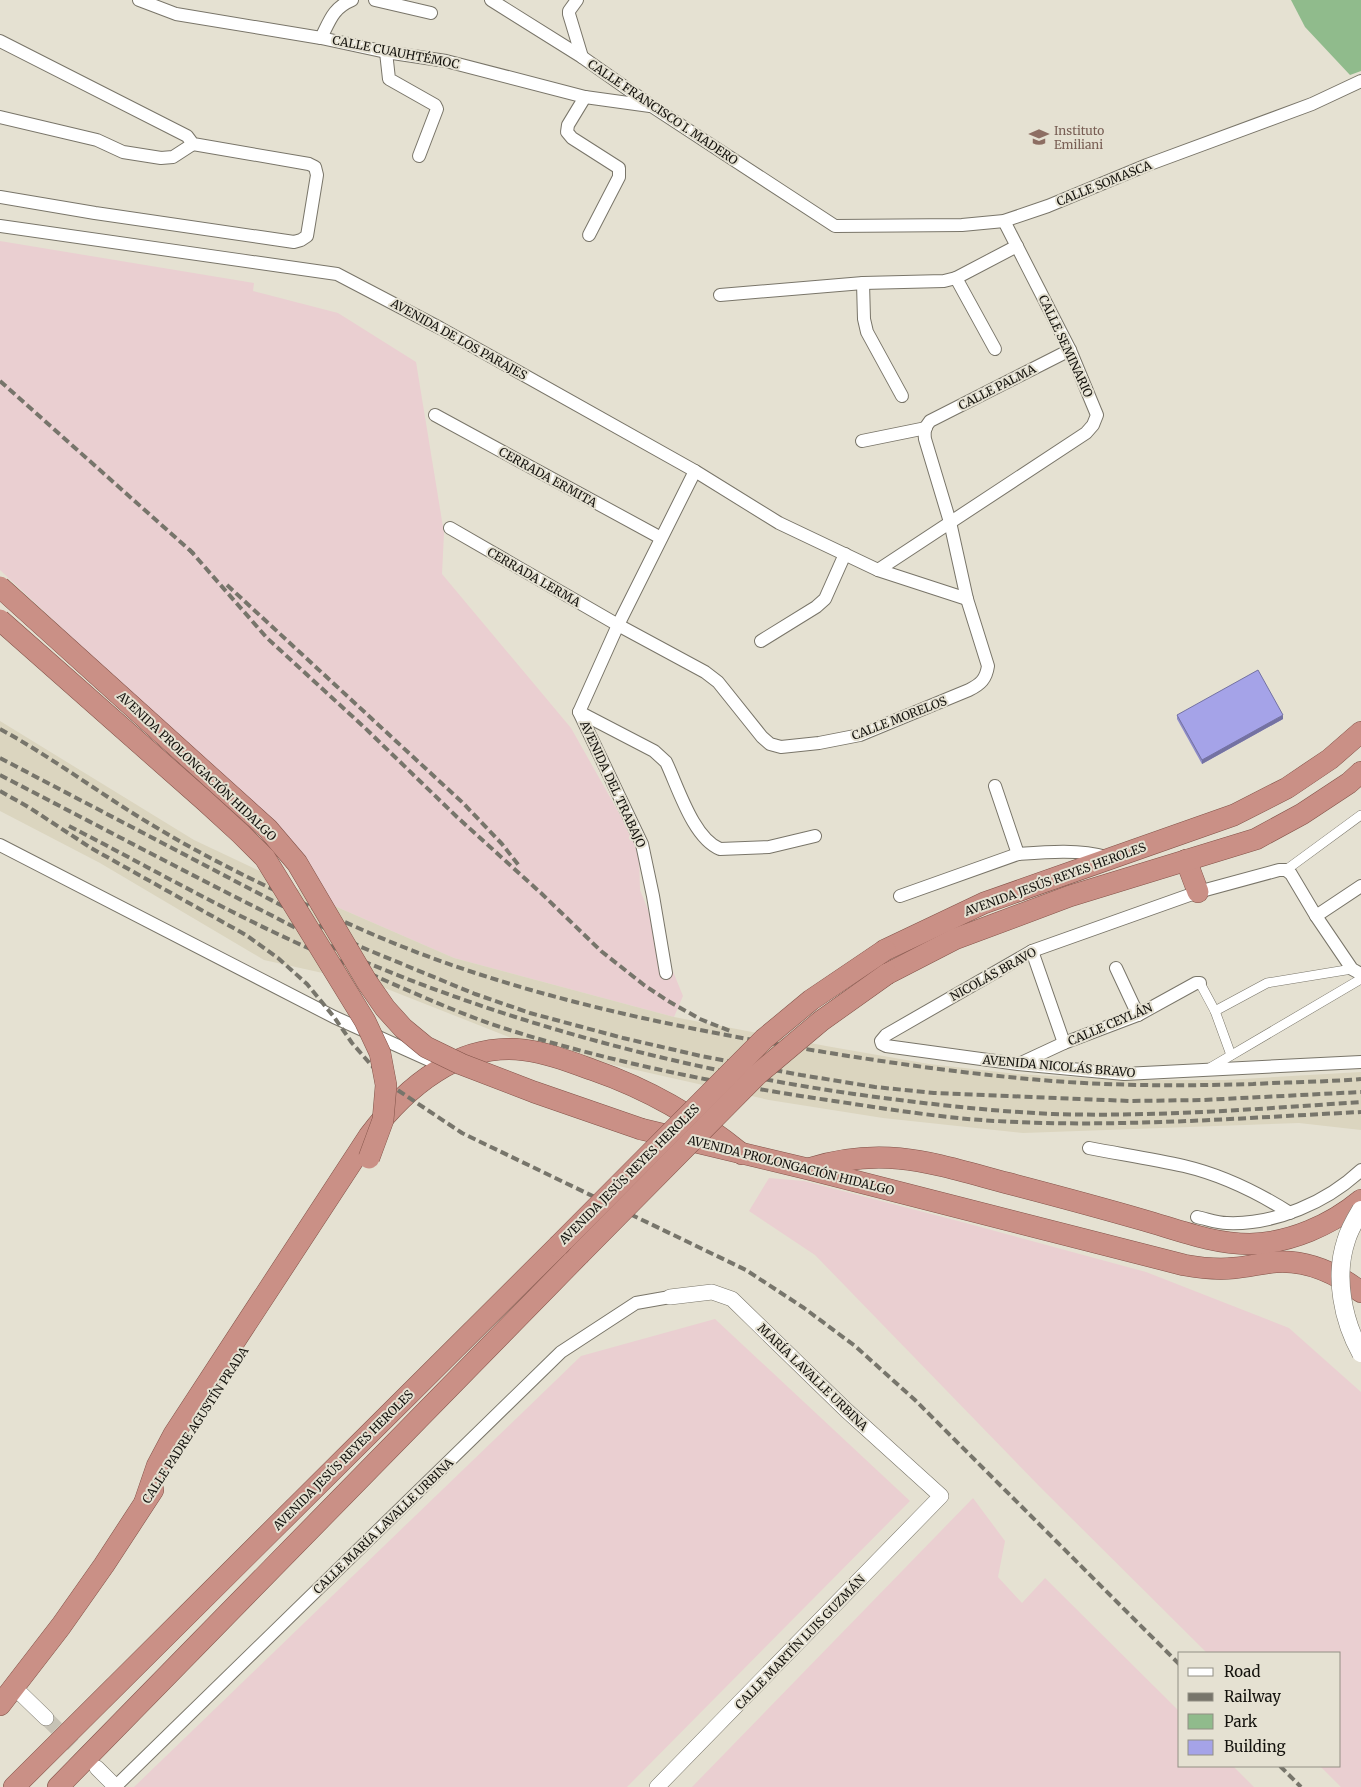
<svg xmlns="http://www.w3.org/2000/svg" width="1361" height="1787" viewBox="0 0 1361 1787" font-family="Merriweather,serif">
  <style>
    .industrial { fill: #eacfd1 }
    .built { fill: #dbd5bf }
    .green { fill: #90bb8c }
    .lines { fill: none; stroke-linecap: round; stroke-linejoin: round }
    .tertiary-tunnel { stroke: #c6c2b5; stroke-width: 15; stroke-dasharray: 15 8; stroke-linecap: butt }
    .pedestrian-casing { stroke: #797569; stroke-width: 10 }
    .minor-casing { stroke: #797569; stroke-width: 14 }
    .tertiary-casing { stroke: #797569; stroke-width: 16 }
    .trunk-casing { stroke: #825248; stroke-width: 22 }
    .pedestrian { stroke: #fff; stroke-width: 9 }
    .minor { stroke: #fff; stroke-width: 12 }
    .tertiary { stroke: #fff; stroke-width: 15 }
    .trunk { stroke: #ca9086; stroke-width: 21 }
    .rail { stroke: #77756b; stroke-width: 4; stroke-dasharray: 8 4; stroke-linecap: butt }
    .secondary-bridge-casing { stroke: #797569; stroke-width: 19; stroke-linecap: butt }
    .trunk-bridge-casing { stroke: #825248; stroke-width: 22; stroke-linecap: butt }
    .secondary-bridge { stroke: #fff; stroke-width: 18 }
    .trunk-bridge { stroke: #ca9086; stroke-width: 21 }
    .wall { fill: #8e8cc8 }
    .shaded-wall { fill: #7472a2 }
    .building { fill: #a5a3e8; stroke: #7472a2 }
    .labels { text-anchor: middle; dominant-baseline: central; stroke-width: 4; stroke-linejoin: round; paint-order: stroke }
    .street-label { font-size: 12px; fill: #15130e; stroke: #e5e1d2 }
    .education-label { font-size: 12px; fill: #785e54; stroke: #e5e1d2; text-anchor: start }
  </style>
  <rect width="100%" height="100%" fill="#e5e1d2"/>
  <g class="industrial">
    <path d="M0,241L254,283L253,291L338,313L416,362L444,533L442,574L571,728L628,829L639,853L640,890L683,996L674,1017L454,958L323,901L287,840L0,570Z"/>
    <path d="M769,1178L804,1181L962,1222L1146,1272L1289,1328L1361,1392V1787H1341L1320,1766H1340V1653H1207L1041,1488L815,1255L749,1211Z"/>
    <path d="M715,1319L910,1501L627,1787H134L581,1356Z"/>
    <path d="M973,1498L1005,1541L998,1577L1022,1603L1045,1578L1180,1712V1766H1233L1254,1787H692Z"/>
  </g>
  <path class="built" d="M0,721L194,840L323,901L454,958L674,1017L826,1046L929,1064L1017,1074L1126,1080H1225L1361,1072V1130L1299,1123L1023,1133L883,1118L769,1100L614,1065L514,1039L377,985L264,960L100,863L0,811Z"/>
  <path class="green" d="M1291,0H1361V71L1350,75L1305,27Z"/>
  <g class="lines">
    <path class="tertiary-tunnel" d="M46,1718L93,1764"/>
    <defs>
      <g id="pedestrian">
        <path d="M1286,870L1361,815"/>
        <path d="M1200,983L1215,1011L1231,1055"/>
        <path d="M1215,1011L1267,983L1352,969"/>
        <path d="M1208,1069L1361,979"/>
      </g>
      <g id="minor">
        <path d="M139,0L176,14L321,38L386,52L446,61L585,97L650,106"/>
        <path d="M375,0L431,13"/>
        <path d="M491,0L582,57L653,107L835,226L962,225L1004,221L1048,206L1147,165L1312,104L1361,81"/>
        <path d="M577,0L569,11V14L582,57"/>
        <path d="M321,38C330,20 333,8 352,0"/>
        <path d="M0,41L187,136L193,144L309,164L315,167L317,175L307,236L301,240L294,242L95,213L0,197"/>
        <path d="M386,52L389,79L435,105L437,109L419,156"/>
        <path d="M585,97L568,125L567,132L572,138L619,168V177L589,235"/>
        <path d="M0,117L97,140L123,152L161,158L173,157L193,144"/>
        <path d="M0,226L337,274L440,328L695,471L779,523L878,570L967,599"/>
        <path d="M956,278L995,349"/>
        <path d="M863,283L864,319L867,332L902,396"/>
        <path d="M720,295L863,283L944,281L956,278L1017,246"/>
        <path d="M435,415L661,538"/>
        <path d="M862,441L926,428"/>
        <path d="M450,528L618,625L705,672L718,682L762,737L770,744L781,747L819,743L860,735L969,690C981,684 986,679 988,666L967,599L950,522L925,439C924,431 925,427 930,421L1070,350"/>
        <path d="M878,570L1086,433L1093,425L1097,415L1070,350L1004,221"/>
        <path d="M761,641L816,607L825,599L845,554"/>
        <path d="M579,712L654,751L666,762C678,787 693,838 720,849L769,847L815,836"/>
        <path d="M995,786L1018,854C1045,852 1080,849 1106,857"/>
        <path d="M0,845L334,1017L436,1063"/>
        <path d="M900,896L1018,854"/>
        <path d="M1316,916L1361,886"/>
        <path d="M1032,951L1064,1043"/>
        <path d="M1116,968L1138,1015"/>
        <path d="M666,973L653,896L642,844L579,712L618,625L695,471"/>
        <path d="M1361,974L1352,969L1316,916L1291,874L1286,870H1279L1198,892L1032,951L886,1035L881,1041L882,1044L886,1046L1018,1064L1124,1074L1361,1062"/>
        <path d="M1021,1063L1064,1043L1138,1015L1196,983H1200"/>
        <path d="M1089,1148C1120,1154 1153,1159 1184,1166C1222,1175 1257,1192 1290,1213"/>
        <path d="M1197,1217C1207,1219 1217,1223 1227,1223C1275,1225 1327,1202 1361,1170"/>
        <path d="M115,1787L561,1352L636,1303L670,1297"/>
      </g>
      <g id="tertiary">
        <path d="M14,1687L46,1718"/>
        <path d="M97,1768L116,1787"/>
        <path d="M657,1787L941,1496L846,1410L732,1299L712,1292L670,1297"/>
      </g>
      <g id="trunk">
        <path d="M1186,860L1198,892"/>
        <path d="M885,950L984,903L1234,815L1287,788L1330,759L1361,732"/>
        <path d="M887,974L955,939L1070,896L1256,839L1302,814L1349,783L1361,772"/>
        <path d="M641,1129L808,1169L1184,1265C1201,1268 1217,1270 1234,1268C1248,1267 1262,1263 1276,1262C1307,1260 1336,1273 1361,1292"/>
        <path d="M811,1168C886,1145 935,1164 1007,1183C1053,1195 1098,1207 1143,1220C1178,1230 1213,1244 1250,1244C1290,1243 1331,1225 1361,1200"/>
        <path d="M145,1501L157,1466L174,1434L369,1136C406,1087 459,1042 524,1050C548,1053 571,1062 593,1070C648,1089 697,1117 742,1154"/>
        <path d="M0,1705L61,1626L104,1565L153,1490"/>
        <path d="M14,1787L558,1246"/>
        <path d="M58,1787L579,1255"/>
      </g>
    </defs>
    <use href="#pedestrian" class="pedestrian-casing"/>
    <use href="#minor" class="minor-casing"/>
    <use href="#tertiary" class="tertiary-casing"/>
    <use href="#trunk" class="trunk-casing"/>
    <use href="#pedestrian" class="pedestrian"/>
    <use href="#minor" class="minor"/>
    <use href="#tertiary" class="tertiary"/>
    <use href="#trunk" class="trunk"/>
    <g class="rail">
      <path d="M0,381L194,554"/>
      <path d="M189,549L267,638L365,728L457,817L542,894L601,951L644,985L668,1001L700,1019L730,1031"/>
      <path d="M227,585L463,803L502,844L520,867"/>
      <path d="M0,729C57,760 108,800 164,832C228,870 297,901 365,931C490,986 625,1017 759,1041C856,1058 953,1073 1052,1081C1118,1086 1186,1086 1253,1084C1289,1082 1325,1082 1361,1079"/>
      <path d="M0,758L361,947L475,994L530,1013L623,1038L701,1056L801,1075L875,1087L934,1093L1130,1101L1203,1100L1361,1092"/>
      <path d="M0,775C87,820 174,866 261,910C297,928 333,949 370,964C525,1028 688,1070 854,1094C920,1103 986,1111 1053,1114C1156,1117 1259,1109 1361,1102"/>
      <path d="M0,791L30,808L91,848L246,935L278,958L307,984L334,1017L352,1043L387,1083L462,1133L746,1270L804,1308L855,1346L915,1400L1180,1665"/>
      <path d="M69,826C145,865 220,908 297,943C320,954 343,962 366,972C407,990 449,1009 491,1024C603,1061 718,1084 834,1101C888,1109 942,1118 996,1121C1117,1128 1240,1118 1361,1112"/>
      <path d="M1280,1766L1301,1787"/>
    </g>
    <defs>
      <path id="secondary-bridge" d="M1361,1210C1355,1220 1349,1230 1346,1241C1334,1277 1343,1321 1361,1353"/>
      <g id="trunk-bridge">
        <path d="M0,587L268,829L297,863L367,982L385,1008L403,1028L426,1047L461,1064L534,1092L641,1129"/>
        <path d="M0,620L205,801L241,834L265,858L365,1021L380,1053L386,1085L383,1120L369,1158"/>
        <path d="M558,1246L764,1039L811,1000L885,950"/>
        <path d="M579,1255L758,1074L821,1021L887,974"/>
      </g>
    </defs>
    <use href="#secondary-bridge" class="secondary-bridge-casing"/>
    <use href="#trunk-bridge" class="trunk-bridge-casing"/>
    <use href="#secondary-bridge" class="secondary-bridge"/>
    <use href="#trunk-bridge" class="trunk-bridge"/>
  </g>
  <path class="wall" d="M1177,715L1283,719L1202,764L1177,719Z"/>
  <path class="shaded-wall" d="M1283,715V719L1202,764V760Z"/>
  <path class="building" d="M1258,670L1283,715L1202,760L1177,715Z"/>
  <defs>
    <symbol id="school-bare" viewBox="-9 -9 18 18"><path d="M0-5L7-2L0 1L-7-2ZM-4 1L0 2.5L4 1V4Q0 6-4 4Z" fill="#8d6e63" stroke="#e5e1d2" stroke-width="2.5" paint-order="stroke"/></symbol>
  </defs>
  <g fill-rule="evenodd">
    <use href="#school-bare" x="1025" y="123" width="28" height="28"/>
  </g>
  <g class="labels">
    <g class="street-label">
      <text transform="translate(396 52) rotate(11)">CALLE CUAUHTÉMOC</text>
      <text transform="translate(663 112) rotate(34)">CALLE FRANCISCO I. MADERO</text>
      <text transform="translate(1104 183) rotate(-22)">CALLE SOMASCA</text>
      <text transform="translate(459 339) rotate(29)">AVENIDA DE LOS PARAJES</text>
      <text transform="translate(1066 346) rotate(65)">CALLE SEMINARIO</text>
      <text transform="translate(997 387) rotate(-27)">CALLE PALMA</text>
      <text transform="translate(548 477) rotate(29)">CERRADA ERMITA</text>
      <text transform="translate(534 577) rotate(30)">CERRADA LERMA</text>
      <text transform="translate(899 718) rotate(-21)">CALLE MORELOS</text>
      <text transform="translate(197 766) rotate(43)">AVENIDA PROLONGACIÓN HIDALGO</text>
      <text transform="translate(613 784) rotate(65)">AVENIDA DEL TRABAJO</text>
      <text transform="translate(1055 879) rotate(-20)">AVENIDA JESÚS REYES HEROLES</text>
      <text transform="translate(993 974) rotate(-29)">NICOLÁS BRAVO</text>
      <text transform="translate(1110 1024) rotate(-23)">CALLE CEYLÁN</text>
      <text transform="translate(1059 1066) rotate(5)">AVENIDA NICOLÁS BRAVO</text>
      <text transform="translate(791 1165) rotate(14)">AVENIDA PROLONGACIÓN HIDALGO</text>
      <text transform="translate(629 1174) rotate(-45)">AVENIDA JESÚS REYES HEROLES</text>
      <text transform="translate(813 1377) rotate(44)">MARÍA LAVALLE URBINA</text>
      <text transform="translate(195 1425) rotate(-57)">CALLE PADRE AGUSTÍN PRADA</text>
      <text transform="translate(343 1460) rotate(-45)">AVENIDA JESÚS REYES HEROLES</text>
      <text transform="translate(383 1526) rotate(-44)">CALLE MARÍA LAVALLE URBINA</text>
      <text transform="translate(800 1642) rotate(-46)">CALLE MARTÍN LUIS GUZMÁN</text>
    </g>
    <g class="education-label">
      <text x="1054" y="130">Instituto<tspan x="1054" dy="14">Emiliani</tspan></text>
    </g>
  </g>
  <rect x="1178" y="1652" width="162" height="115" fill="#e5e1d2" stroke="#928f84"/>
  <rect x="1188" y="1668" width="25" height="8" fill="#ffffff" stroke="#928f84"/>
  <text x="1224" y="1677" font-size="15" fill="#15130e">Road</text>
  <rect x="1188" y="1693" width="25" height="8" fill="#77756b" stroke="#928f84"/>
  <text x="1224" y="1702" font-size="15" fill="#15130e">Railway</text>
  <rect x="1188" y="1714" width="25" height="15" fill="#90bb8c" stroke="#928f84"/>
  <text x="1224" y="1727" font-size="15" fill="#15130e">Park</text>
  <rect x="1188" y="1740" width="25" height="15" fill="#a5a3e8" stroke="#928f84"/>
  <text x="1224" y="1752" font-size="15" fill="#15130e">Building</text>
</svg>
